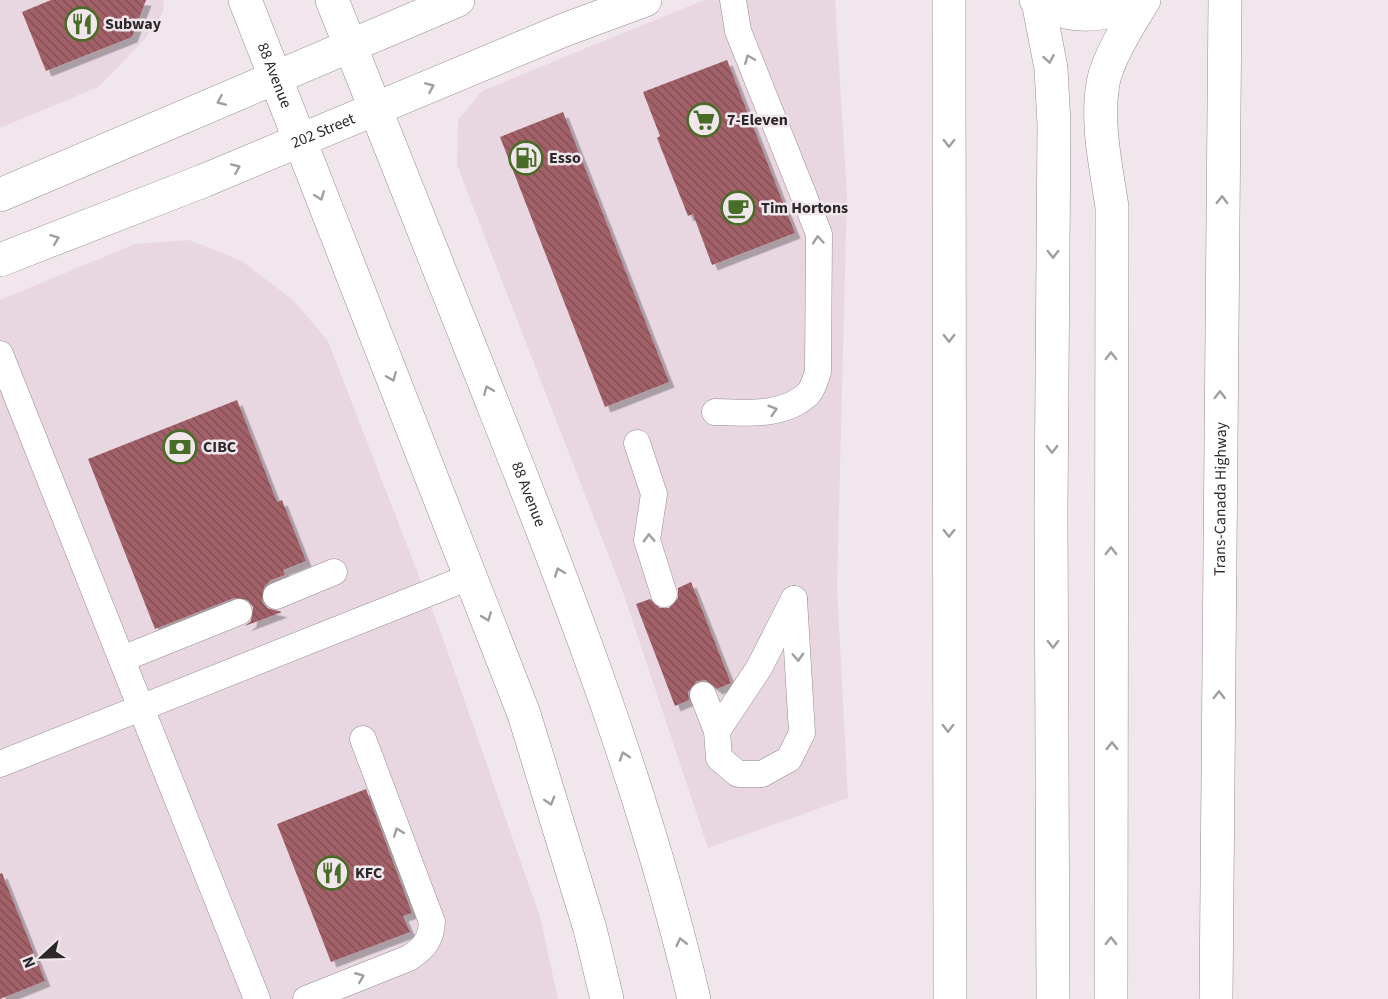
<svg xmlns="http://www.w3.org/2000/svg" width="1388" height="999" viewBox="0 0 1388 999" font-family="'Source Sans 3',sans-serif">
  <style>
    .built { fill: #e8d7e1 }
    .building { fill: url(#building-back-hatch); filter: url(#shadow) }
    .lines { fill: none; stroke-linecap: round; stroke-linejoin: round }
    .lane-casing { stroke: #948b90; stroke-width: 27 }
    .secondary-casing { stroke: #948b90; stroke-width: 34 }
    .highway-casing { stroke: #948b90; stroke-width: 34 }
    .lane { stroke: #fff; stroke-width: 26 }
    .secondary { stroke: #fff; stroke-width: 33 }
    .highway { stroke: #fff; stroke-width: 33 }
    .oneway { stroke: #a09e9f }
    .labels { text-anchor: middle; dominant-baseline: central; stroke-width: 5; stroke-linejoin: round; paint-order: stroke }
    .poi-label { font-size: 16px; font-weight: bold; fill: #2c282a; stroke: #f0e6ec; text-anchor: start }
    .street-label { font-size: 16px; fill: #2c282a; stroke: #f0e6ec }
  </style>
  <defs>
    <pattern id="building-back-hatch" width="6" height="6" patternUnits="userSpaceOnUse" patternTransform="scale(1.5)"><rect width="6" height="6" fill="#a26168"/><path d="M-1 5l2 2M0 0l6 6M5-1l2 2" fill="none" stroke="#845056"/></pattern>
    <filter id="shadow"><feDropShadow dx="5.5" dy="5.5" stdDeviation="0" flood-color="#0004"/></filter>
  </defs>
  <rect width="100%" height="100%" fill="#f0e6ec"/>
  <g class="built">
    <path d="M0,0H164L163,12L144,40L98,87L0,128Z"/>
    <path d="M704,0H835L847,194L837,587L848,798L708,848L624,595L457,165L458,120L482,91Z"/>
    <path d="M189,240L242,261L293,300L328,341L441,633L540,917L558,999H0V300L135,244Z"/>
  </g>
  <g class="building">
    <path d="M51,0H146L132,37L46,71L22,12Z"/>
    <path d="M727,60L795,233L712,265L693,214L688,216L657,138L660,136L643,92Z"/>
    <path d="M563,112L669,382L605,407L500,137Z"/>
    <path d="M237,400L277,502L282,500L306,561L283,570L285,575L271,580L264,587L262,602L267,608L282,612L245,626L251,621L253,607L248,600L234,598L155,629L88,459Z"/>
    <path d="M691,582L731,683L717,689L706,680L697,681L688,692L689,700L675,706L636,604L650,599L660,608H669L678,598V588Z"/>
    <path d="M366,789L412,913L403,916L410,932L331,962L277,824Z"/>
    <path d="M2,873L45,981L0,999V874Z"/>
  </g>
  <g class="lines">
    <defs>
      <g id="lane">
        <path d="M0,354L257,999"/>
        <path d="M715,412C745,413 785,417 809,393C813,388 816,378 818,372L819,234L738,31L733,0"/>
        <path d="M637,443L654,494L647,540L664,594"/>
        <path d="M276,596L334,572"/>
        <path d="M122,659L239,612"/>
        <path d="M703,695L717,731L719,758L738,774H762L789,759L802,733L794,599"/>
        <path d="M717,731L759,668L794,599"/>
        <path d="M0,764L472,576"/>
        <path d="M306,999L409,958C424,948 431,940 432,922L363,739"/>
      </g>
      <g id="secondary">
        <path id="s1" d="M245,0L524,714L590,929L607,999"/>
        <path id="s2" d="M332,0C386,134 439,268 492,402C570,597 646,794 694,999"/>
        <path d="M1036,0C1069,19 1104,19 1136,0"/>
        <path d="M0,195L458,0"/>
        <path id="s3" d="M0,260L203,181L564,30L645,0"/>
      </g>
      <g id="highway">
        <path d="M949,0L950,999"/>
        <path d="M1038,1L1051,68L1054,124L1051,512L1053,999"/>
        <path d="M1111,999L1112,207C1106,166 1096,124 1103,83C1108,57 1130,23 1144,0"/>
        <path id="s4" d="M1216,999L1225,0"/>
      </g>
    </defs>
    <use href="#lane" class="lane-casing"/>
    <use href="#secondary" class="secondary-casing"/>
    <use href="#highway" class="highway-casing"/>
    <use href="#lane" class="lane"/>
    <use href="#secondary" class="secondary"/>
    <use href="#highway" class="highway"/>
  </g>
  <defs><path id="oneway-chevron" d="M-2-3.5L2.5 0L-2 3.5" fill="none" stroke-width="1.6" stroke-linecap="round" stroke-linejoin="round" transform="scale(1.5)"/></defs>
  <g class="oneway">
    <use href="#oneway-chevron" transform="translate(749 59) rotate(-112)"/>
    <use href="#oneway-chevron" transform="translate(1049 59) rotate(80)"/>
    <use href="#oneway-chevron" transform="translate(430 87) rotate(-23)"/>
    <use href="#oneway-chevron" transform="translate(221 101) rotate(157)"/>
    <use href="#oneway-chevron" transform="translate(949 143) rotate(90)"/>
    <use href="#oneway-chevron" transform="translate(236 168) rotate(-23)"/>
    <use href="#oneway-chevron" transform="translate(320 196) rotate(69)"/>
    <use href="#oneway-chevron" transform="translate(1222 200) rotate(-89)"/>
    <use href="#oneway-chevron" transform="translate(55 239) rotate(-21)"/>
    <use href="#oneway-chevron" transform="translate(818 240) rotate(-95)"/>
    <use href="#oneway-chevron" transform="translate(1053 254) rotate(90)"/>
    <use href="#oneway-chevron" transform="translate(949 338) rotate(90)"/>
    <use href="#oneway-chevron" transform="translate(1111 356) rotate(-90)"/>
    <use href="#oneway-chevron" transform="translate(392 377) rotate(68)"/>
    <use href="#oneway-chevron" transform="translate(488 390) rotate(-112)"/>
    <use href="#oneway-chevron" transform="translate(1220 395) rotate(-89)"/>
    <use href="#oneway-chevron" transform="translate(773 410) rotate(-17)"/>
    <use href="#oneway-chevron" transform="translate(1052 449) rotate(90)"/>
    <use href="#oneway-chevron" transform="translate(949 533) rotate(90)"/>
    <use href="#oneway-chevron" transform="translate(649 538) rotate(-92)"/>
    <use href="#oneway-chevron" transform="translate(1111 551) rotate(-90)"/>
    <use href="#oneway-chevron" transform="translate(559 572) rotate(-111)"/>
    <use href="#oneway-chevron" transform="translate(487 617) rotate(69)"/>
    <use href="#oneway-chevron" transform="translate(1053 644) rotate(89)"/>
    <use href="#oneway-chevron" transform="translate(798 657) rotate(87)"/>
    <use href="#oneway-chevron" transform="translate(1219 695) rotate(-90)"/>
    <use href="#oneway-chevron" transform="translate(948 728) rotate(90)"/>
    <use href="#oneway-chevron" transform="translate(1112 746) rotate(-90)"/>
    <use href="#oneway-chevron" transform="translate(624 756) rotate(-108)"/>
    <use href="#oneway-chevron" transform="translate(550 801) rotate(73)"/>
    <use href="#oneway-chevron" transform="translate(398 832) rotate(-110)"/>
    <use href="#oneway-chevron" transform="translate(1111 941) rotate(-90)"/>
    <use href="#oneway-chevron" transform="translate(681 942) rotate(-103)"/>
    <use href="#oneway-chevron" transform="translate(360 977) rotate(-22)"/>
  </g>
  <defs>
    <symbol id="restaurant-ring" viewBox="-11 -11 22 22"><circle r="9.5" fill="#f0e6ec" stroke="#486d26" stroke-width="1.5"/><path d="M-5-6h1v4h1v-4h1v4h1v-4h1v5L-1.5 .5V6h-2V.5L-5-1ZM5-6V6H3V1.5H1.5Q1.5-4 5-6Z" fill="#486d26"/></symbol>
    <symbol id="supermarket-ring" viewBox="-11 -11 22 22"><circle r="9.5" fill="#f0e6ec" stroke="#486d26" stroke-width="1.5"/><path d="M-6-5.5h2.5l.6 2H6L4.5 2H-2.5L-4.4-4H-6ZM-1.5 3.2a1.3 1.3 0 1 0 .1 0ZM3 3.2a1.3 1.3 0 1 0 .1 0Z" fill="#486d26"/></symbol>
    <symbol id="fuel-ring" viewBox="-11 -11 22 22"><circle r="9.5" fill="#f0e6ec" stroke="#486d26" stroke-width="1.5"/><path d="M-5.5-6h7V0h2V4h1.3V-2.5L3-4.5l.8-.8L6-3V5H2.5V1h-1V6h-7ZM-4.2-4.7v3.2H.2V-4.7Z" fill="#486d26"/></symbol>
    <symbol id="cafe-ring" viewBox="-11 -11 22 22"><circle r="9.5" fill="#f0e6ec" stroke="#486d26" stroke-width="1.5"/><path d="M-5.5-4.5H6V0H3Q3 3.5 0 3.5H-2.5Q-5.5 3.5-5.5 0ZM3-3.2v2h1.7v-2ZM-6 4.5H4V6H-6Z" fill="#486d26"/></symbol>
    <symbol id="bank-ring" viewBox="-11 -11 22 22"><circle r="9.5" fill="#f0e6ec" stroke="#486d26" stroke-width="1.5"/><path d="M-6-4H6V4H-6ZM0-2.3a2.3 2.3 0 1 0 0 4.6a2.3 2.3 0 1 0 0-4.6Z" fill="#486d26"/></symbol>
  </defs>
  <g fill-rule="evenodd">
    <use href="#restaurant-ring" x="63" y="5" width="38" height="38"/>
    <use href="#supermarket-ring" x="685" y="101" width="38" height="38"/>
    <use href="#fuel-ring" x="507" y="139" width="38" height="38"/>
    <use href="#cafe-ring" x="719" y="189" width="38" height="38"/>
    <use href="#bank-ring" x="161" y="428" width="38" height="38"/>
    <use href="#restaurant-ring" x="313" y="854" width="38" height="38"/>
  </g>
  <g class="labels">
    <g class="poi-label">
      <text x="105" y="24">Subway</text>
      <text x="727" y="120">7-Eleven</text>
      <text x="549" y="158">Esso</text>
      <text x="761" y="208">Tim Hortons</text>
      <text x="203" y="447">CIBC</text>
      <text x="355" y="873">KFC</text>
    </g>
    <g class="street-label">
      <text stroke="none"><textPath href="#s1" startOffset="81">88 Avenue</textPath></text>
      <text stroke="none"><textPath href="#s3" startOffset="348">202 Street</textPath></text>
      <text stroke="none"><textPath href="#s2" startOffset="532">88 Avenue</textPath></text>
      <text stroke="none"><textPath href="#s4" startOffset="500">Trans-Canada Highway</textPath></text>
    </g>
  </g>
  <g transform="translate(42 957) rotate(248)" stroke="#f0e6ec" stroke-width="4.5" paint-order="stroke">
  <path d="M0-4.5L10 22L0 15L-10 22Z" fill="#2c282a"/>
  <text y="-9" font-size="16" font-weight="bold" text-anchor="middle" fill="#2c282a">N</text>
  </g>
</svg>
